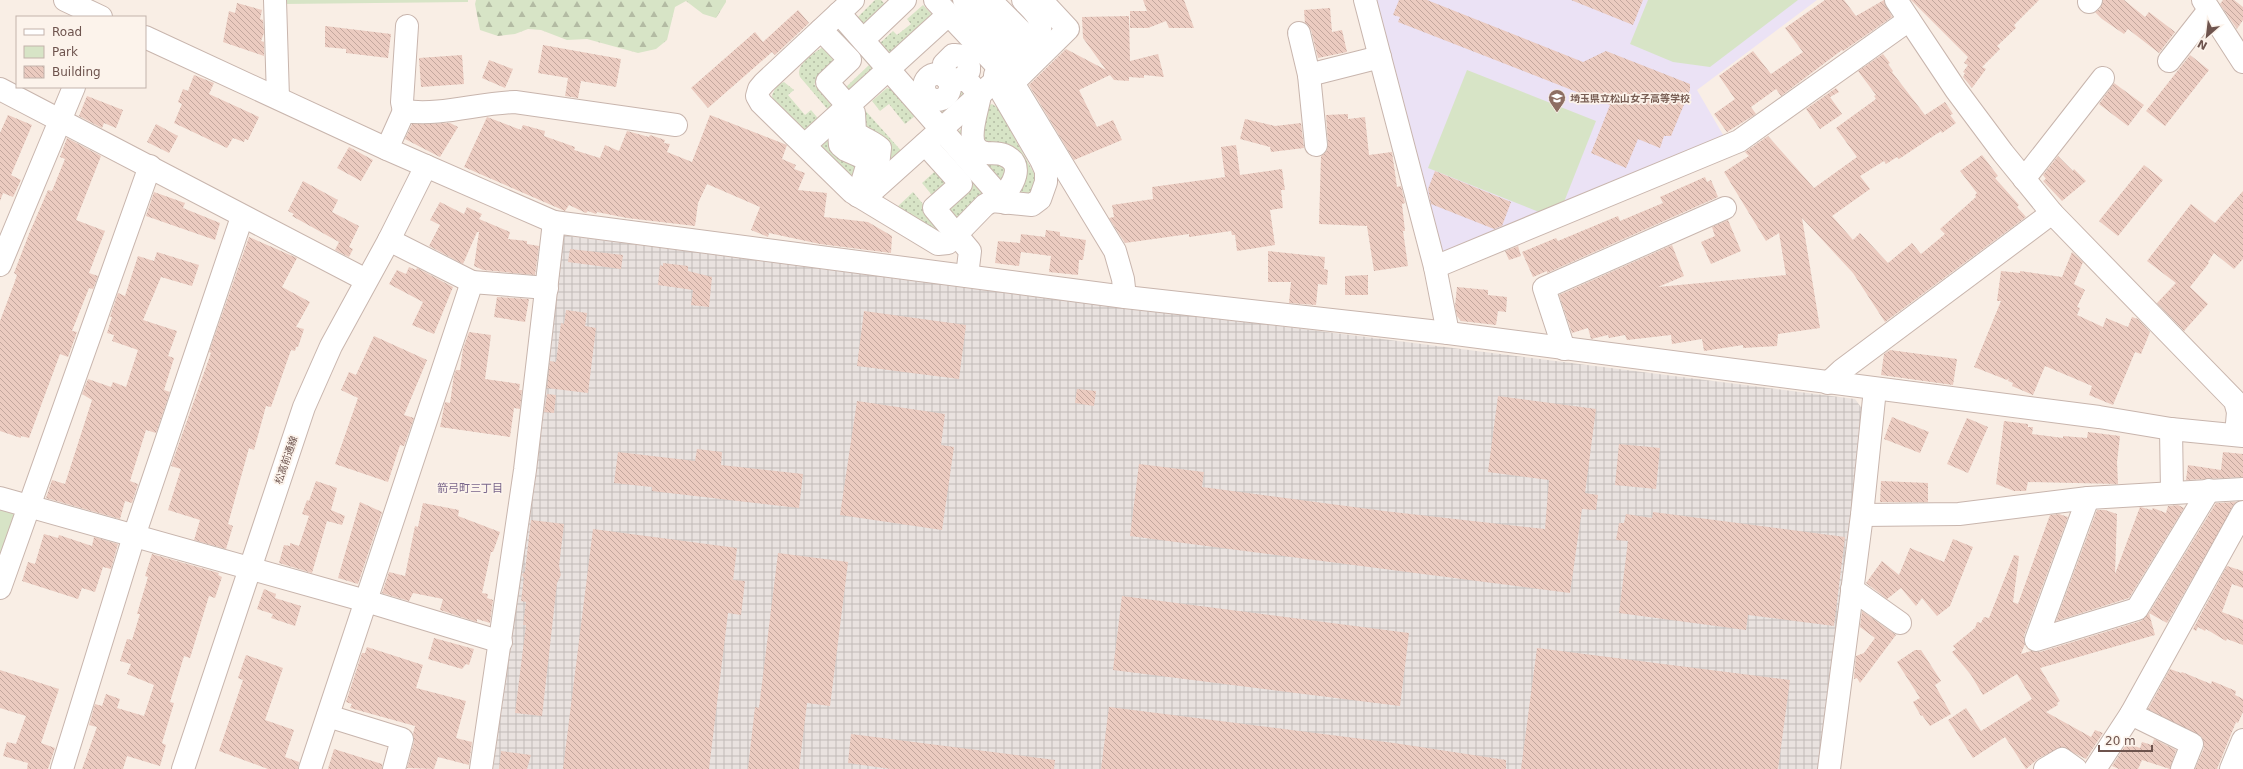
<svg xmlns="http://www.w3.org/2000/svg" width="2243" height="769" viewBox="0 0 2243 769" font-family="'DejaVu Sans','Noto Sans JP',sans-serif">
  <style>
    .industrial { fill: url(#industrial-grid) }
    .education { fill: #ebe2f5 }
    .grass { fill: url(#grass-dots) }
    .forest { fill: url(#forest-firs) }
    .park { fill: #d7e4c6 }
    .building { fill: url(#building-back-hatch) }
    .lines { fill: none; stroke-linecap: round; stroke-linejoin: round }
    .minor-casing { stroke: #c8b5ad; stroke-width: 24 }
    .minor { stroke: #fff; stroke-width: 22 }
    .labels { text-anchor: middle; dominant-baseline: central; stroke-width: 3.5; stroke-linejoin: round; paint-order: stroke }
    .education-label { font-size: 10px; font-weight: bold; fill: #785e54; stroke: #fcf3eb; text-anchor: start }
    .street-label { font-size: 10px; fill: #6e544e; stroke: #fcf3eb }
    .neighbourhood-label { font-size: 11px; fill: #79668b; stroke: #fcf3eb }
  </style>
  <defs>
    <pattern id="industrial-grid" width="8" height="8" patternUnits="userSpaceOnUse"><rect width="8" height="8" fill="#e9e2df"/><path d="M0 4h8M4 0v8" fill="none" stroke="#c1bab7"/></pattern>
    <pattern id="grass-dots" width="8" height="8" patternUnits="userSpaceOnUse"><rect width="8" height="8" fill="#d7e4c6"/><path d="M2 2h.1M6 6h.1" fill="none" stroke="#b3bba3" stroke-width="1.8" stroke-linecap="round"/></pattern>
    <pattern id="forest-firs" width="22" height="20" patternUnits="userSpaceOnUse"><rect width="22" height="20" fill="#d7e4c6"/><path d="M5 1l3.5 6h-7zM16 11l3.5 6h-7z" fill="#b3bba3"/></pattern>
    <pattern id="building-back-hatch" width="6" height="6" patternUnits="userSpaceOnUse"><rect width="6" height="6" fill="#ebcbc0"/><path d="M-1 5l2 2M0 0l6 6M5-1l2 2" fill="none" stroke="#c3a79e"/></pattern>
  </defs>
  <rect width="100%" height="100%" fill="#f9eee5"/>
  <path class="industrial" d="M561,235L1855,399L1863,410L1825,769H493Z"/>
  <path class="education" d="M1374,0H1817L1697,90L1726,140L1440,257Z"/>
  <g class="grass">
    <path d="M875,0H881L889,9L866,29L857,18Z"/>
    <path d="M923,5L936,19L895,59L879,44L893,31L897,35L911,24L907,19Z"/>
    <path d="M840,30L876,68L854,96L846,87L869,65L838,32Z"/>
    <path d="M823,47L837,64L814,84L836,111H829L800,77C795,64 813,54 823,47Z"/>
    <path d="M920,73L925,79L921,89L932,103L942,105L951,100L956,88L973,93L941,117L910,83Z"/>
    <path d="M784,82L794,90L788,95L805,115L811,110L821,122L805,133L773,102L772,95L777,85Z"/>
    <path d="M887,88L894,90L915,116L905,124L889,104L880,111L872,101Z"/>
    <path d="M992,104L998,108L1036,177L1034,194L1015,196L1022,182L988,150L978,136L987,106Z"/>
    <path d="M863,108L905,155L890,163V153L861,131Z"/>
    <path d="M970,120L966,133L1007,164L1006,188L957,133Z"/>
    <path d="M839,128L860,162L859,184L819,147Z"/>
    <path d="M942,149L987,195L958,224L945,210L973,185Z"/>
    <path d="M941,166L957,183L936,200L922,183Z"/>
    <path d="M913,192L948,234L944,237L894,210Z"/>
  </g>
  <path class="forest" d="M476,0H726V2L716,18L703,14L686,1L675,7L667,40L656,49L638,53L587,39L567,40L541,30L528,29L515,34L498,36L480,30L475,4Z"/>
  <g class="park">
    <path d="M283,0H468V2L283,4Z"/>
    <path d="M1648,0H1798L1710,67L1673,62L1630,44Z"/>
    <path d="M1467,70L1596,121L1564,202L1539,212L1428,168Z"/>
    <path d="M0,506L12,510L16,517L0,563Z"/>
  </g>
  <g class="building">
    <path d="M1143,0H1184L1194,28H1169L1166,21L1148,28H1130V11H1147Z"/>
    <path d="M1399,0H1427L1583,62L1606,51L1690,84V90L1671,136H1664L1660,148L1638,139L1626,168L1591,153L1610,105L1398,22L1400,17L1393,15Z"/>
    <path d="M1571,0H1643L1633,25Z"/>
    <path d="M1825,0H1844L1856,16L1884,0L1892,17L1843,51L1842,50L1781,96L1776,89L1751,107L1756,114L1727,132L1714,114L1735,99L1719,76L1753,51L1771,74L1803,52L1785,28Z"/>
    <path d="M1911,0H2039L2014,25L2016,28L1997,46L2000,49L1982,67L1986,69L1972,88L1963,77L1965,73L1963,72L1968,65L1964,63L1968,57Z"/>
    <path d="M2103,0H2124L2145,17L2149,12L2175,32L2159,53L2128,29L2124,34L2102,19L2095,12L2100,9Z"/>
    <path d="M2223,0H2234L2243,7V20L2237,29L2220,4Z"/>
    <path d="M237,3L262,10L260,19L263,20L264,33L261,41L264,42V56L223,42L229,11L235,13Z"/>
    <path d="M1330,8L1332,32L1342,30L1347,52L1318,58L1311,30L1305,23L1304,10Z"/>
    <path d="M798,10L809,23L775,55L772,52L708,108L691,88L755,32L763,42Z"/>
    <path d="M1129,16L1130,61L1158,54L1164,77L1144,75V78L1129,77V81L1114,80L1110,75L1079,90L1097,127L1113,120L1122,140L1074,160L1029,85L1066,49L1106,70L1083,38L1082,17Z"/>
    <path d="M325,26L391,34L388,58L346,53V49L325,47Z"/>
    <path d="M543,45L621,59L616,87L581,81L578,98L565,96L568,78L538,73Z"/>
    <path d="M1883,54L1890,63L1888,64L1893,71L1892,72L1925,115L1945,102L1953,114L1950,115L1956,123L1942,133L1941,131L1899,159L1897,157L1886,164L1884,161L1860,176L1870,189L1832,216L1853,240L1860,233L1888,263L1912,243L1921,254L1945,234L1940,229L1976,197L1975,195L1977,193L1960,171L1982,155L1998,176L1995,178L2019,205L2017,207L2026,217L1885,322L1853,273L1802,218L1820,328L1778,334L1777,346L1743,348V345L1704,351L1702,339L1672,344L1671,335L1627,340L1625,335L1609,338L1608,335L1591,339L1588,328L1572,333L1559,295L1672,245L1684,276L1658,287L1786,275L1779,233L1766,241L1724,172L1749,156L1745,152L1768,136L1814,188L1857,157L1836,128L1876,99L1874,96L1876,95L1858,71Z"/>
    <path d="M462,55L464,84L421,87L419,58Z"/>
    <path d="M2190,55L2209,70L2165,126L2146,111Z"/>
    <path d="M489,60L513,69L505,88L482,78Z"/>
    <path d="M194,75L214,83L209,94L259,117L248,140L245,139L244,142L233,138L227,148L174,123L182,104L178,102L183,89L188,91Z"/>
    <path d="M2114,83L2144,105L2128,126L2099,104Z"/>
    <path d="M1836,88L1839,92L1830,97L1842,114L1820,129L1806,109Z"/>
    <path d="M87,96L123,110L116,128L104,123L102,128L79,116Z"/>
    <path d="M1348,114V119L1365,117L1369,155L1392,152L1397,187L1401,186L1405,203L1402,204L1405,231H1403L1408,266L1374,271L1367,226L1319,224L1321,156L1327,150L1328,144L1326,115Z"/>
    <path d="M8,115L32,125L11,175L21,180L13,197L3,193L0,201V133Z"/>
    <path d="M710,115L787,145L782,159L796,165L794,169L805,173L798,190L827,193L824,217L868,222L892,236L891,253L820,244L769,233L768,237L751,230L760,207L707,184L698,203L695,226L627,218L597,212L596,214L588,211L586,213L569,205L565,211L464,167L487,117L521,130L523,125L545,131L544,136L575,147L574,150L600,158L605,145L619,151L627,131L649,137L650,135L665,140L664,143L670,144L667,152L692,162Z"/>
    <path d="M1245,119L1275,126L1301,123L1304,148L1271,152L1270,147L1240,139Z"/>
    <path d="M450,123L458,127L440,157L405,139L412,124Z"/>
    <path d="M156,124L178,136L169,153L147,142Z"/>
    <path d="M67,138L101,156L76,220L105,231L89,273L98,276L93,289L89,288L72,331L77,332L68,357L60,354L29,438L21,436V438L0,431V321L14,284L17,275L14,273L29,234L48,190L52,191L65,159L60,157Z"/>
    <path d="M1236,145L1240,175L1282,169L1285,190H1281L1283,208L1270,210L1275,245L1237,251L1235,235H1232L1231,231L1189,237V234L1125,243L1109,218L1114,217L1112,205L1153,199L1152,187L1225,177L1221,147Z"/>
    <path d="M349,147L373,160L361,181L337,168Z"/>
    <path d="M2058,156L2073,171L2074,169L2086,181L2062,201L2043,181L2046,179L2043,175Z"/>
    <path d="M2144,165L2163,180L2118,236L2099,221Z"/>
    <path d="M1435,171L1511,202L1502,226L1494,229L1431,204L1428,189Z"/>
    <path d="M1705,177L1707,182L1711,180L1718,197L1547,273V271L1533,277L1522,252L1556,238L1558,241L1618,216L1620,221L1663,203L1660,197Z"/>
    <path d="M303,181L338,200L332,212L359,226L349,247L353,249L349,257L335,250L339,242L292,216L294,214L288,211Z"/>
    <path d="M2243,191V259L2234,269L2214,253L2208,262L2209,263L2190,287L2208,304L2184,331L2157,303L2176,283L2147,261L2191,204L2215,223Z"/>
    <path d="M154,192L185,203L183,208L220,223L215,240L146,216Z"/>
    <path d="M440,202L464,214L467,207L482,214L479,219L510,232L508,239L527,241V244L539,246L535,275L483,270L474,266L479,232H477L463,264L429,246L440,225L430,220Z"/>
    <path d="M1728,220L1741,251L1711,264L1701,242L1715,236L1712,227Z"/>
    <path d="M1046,230L1060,232V236L1086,240L1083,260H1079L1078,275L1049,272L1051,256L1021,252L1019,266L995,263L998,241L1020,243L1021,234L1045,237Z"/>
    <path d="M249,237L297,258L282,287L310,302L296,327L304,329L298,347H296L295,351L291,350L271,407L266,406L254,450L249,448L228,524L233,526L226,549L194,540L200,520L168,510L181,469L171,466L211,353L209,352Z"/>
    <path d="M1518,246L1521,256L1509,260L1505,251Z"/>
    <path d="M570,249L623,255L621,269L568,262Z"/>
    <path d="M1268,251L1325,257L1324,269L1328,270L1327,285L1318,284L1316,305L1289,303L1291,282H1268Z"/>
    <path d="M157,252L199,265L192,286L161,277L143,320L177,331L168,356L174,358L164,390L170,392L156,433L146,430L130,481L138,484L132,503L125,501L120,519L46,498L52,480L65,484L92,400L82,394L88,379L111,387L113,382L126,387L138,350L112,341L114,335L107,333L112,317H110L118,293L125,296L138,256L154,261Z"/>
    <path d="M2072,252L2083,262L2074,284L2085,290L2077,307L2080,308L2077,315L2103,327L2106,318L2128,327L2132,317L2138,319L2150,332L2141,354L2135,352L2113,405L2089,395L2092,386L2045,366L2033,395L2012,386L2013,383L2008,381L2009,378L2007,380L1974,367L2001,301H1997L2001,271L2020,273V271L2062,277Z"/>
    <path d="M663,263L688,266V271L712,277L709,307L691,305L693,290L658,285L660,265L663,266Z"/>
    <path d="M409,267L416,270L417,268L453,287L434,334L412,325L423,302L389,284L397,270L406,274Z"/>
    <path d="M1368,275V295H1345V276Z"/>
    <path d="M1457,287L1488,290V295L1507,297L1506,312L1498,311L1496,325L1461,321L1457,316L1455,306Z"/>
    <path d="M497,297L529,299L525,322L494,317Z"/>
    <path d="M566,310L587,313L585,326L596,328L588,393L547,388L550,361L556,362L561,323L564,324Z"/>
    <path d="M864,311L966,325L959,379L857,366Z"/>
    <path d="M469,332L491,335L485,379L520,384L519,390H522L520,409L514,408L510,437L440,427L445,402L450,403L454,375L456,370H460L463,349Z"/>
    <path d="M374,336L427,360L404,415L414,418L404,446L400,445L388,482L335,464L358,398L341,390L349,372L356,375Z"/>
    <path d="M1890,350L1957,359L1953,385L1881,375L1884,354Z"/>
    <path d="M1077,389L1096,391L1094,406L1075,403Z"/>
    <path d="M547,394L556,395L554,413L544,412Z"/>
    <path d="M1498,396L1596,409L1585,493L1598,495L1596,510L1582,509L1570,593L1130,536L1139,464L1204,472L1202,487L1384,511L1545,529L1549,480L1488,472Z"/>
    <path d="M857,401L945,414L941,445L954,447L942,530L840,515Z"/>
    <path d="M1892,417L1929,432L1920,453L1884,439Z"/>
    <path d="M1967,418L1988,427L1968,473L1947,464Z"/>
    <path d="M2004,421L2028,424V427H2033L2032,434L2063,438V436L2087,438L2088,432L2120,436L2117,462L2118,484L2028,482L2026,491H2014L1996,484Z"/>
    <path d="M1619,444L1660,448L1656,489L1615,485Z"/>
    <path d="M697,449L722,452L721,465L803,474L799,508L652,491V487L614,483L618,452L695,461Z"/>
    <path d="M2223,452L2243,454V477L2186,480L2188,465L2221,470Z"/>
    <path d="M316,481L337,488L331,510L345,516L342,525L327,521L312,573L279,563L284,545L290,546V543L299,546L309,516L302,514L307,500L309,501Z"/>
    <path d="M1881,481L1928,483V502H1880Z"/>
    <path d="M360,502L382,512L358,584L338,578Z"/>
    <path d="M2236,502L2167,623L2149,613L2216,503Z"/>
    <path d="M423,503L459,510L458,516L500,532L493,552H491L482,593L488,594L487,598L493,600L490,623L477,619V622L440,610L443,599L413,593L409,601L382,593L389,572L405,576L415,526L418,527Z"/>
    <path d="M2178,505L2184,508L2129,598L2056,621L2097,510H2105L2117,514L2115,574L2140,507L2152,510L2153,508L2166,513L2168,506Z"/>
    <path d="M1653,512L1845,537L1834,626L1748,615L1746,630L1619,613L1628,541L1616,540L1619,523H1624L1626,514L1652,518Z"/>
    <path d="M2059,514L2068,517L2024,636L2025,644L2021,654L2031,651L2040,652L2141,621L2149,613L2155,635L2040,668L2060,701L2057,703L2058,705L2046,712L2091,737L2095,730L2103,733L2086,759L2062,747L2039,758L2026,769L2005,737L1973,758L1948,720L1966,708L1981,731L2032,699L2017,674L1983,695L1971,675L1952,652L1956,649L1953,646L1975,628L1977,622L1981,623L1984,617L1989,618L2014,555L2019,556L2013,602L2018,604L2050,515Z"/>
    <path d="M531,520L564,524L559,566L561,575L557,583L542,716L515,713L526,625H523L526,602L521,601L524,578L522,575L525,571Z"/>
    <path d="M593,529L737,548L733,580L745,581L741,615L728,613L709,769H563Z"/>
    <path d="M44,534L58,538L59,535L92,546L94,537L118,544L111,569L103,567L95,592L82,588L78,599L22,581L28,562L35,564Z"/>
    <path d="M1953,539L1973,547L1950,606L1937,616L1922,598L1916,606L1901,588L1887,599L1866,583L1882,561L1899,575L1910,548L1944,562Z"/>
    <path d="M778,553L848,562L830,706L807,703L799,769H748L755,707L759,708Z"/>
    <path d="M152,554L219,573L218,575L222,577L215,598L209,596L190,658L184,656L170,702L174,703L162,743L166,745L160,766L127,756L123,769H82L97,727L89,725L95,704L102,706L106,694L120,699L117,708L144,716L154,685L127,674L131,664L120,661L127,639L132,640L140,614H137L148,577L145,576Z"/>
    <path d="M2227,566L2243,571V588L2232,584L2222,612L2243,620V645L2227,639L2226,641L2206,629L2205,631L2198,627L2196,631L2193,629Z"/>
    <path d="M264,589L276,594L275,598L301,606L295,626L271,618L273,614L257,609Z"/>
    <path d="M1122,596L1409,633L1400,706L1113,670Z"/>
    <path d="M1862,611L1896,635L1860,683L1857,678L1854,679V677L1856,656L1864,653L1875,638L1860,627Z"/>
    <path d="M434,638L474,649L469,665L466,664L462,669L428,659Z"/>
    <path d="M367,647L423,665L416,688L466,701L456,738L472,742L469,765L438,757L434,769L407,768L414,742L413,734L415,726L350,708L352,704L346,702L362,653H365Z"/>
    <path d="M1537,648L1790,680L1778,769H1521Z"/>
    <path d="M1915,650H1921L1941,681L1935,685L1951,714L1930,726L1922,715L1921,716L1913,702L1920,698L1897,662Z"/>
    <path d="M246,655L283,668L265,720L294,730L285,757L299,762L298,769H268L219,751L243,680L238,678Z"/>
    <path d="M2170,669L2181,673L2182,672L2211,684L2212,681L2236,691L2235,695L2243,699V712L2238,723L2236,722L2217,769H2195L2204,748L2202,737L2148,709Z"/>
    <path d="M0,670L59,689L41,743L55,748L48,769H27L28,763L3,756L7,742L16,744L26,716L0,708Z"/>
    <path d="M1109,707L1394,743L1506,760V769H1101Z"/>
    <path d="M851,734L1055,760L1054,769H891L848,763Z"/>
    <path d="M2154,739L2176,750L2170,769L2142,760L2138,769H2119L2112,766L2127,743L2140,748L2142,742L2152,745Z"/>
    <path d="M334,749L382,764V769H328Z"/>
    <path d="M501,751L531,755L527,769H499Z"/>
  </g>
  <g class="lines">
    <defs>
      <g id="minor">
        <path d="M65,0L101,17"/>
        <path d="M275,0L278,98"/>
        <path d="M853,0L764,83L759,89L757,96L761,103L852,192L938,244L948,243L985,205L992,201L1032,205L1040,199L1046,182V171L1041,160L995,81V75L999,68L1040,29C1043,17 1030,8 1023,0"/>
        <path d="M935,0L999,68"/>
        <path d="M964,0L1015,54"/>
        <path d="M990,0L1030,40"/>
        <path d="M1041,0L1068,29L1013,83L1115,251L1123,279L1125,297"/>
        <path d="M1365,0L1435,267L1448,333"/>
        <path d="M1896,0L1956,90L2003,153L2052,213L2235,401L2238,412L2236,435"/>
        <path d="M2203,0L2243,62"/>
        <path d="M2089,2L2091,0"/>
        <path d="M839,13L1006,203"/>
        <path d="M821,30L850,60L827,82L848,106C843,119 838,131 840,145L846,150L864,158L867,166L858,196L878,166L880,148C872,141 863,139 855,132L854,113L848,106"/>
        <path d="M1299,33L1309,75L1380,57"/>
        <path d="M145,37L387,149L554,222L1125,297L1448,333L2099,417L2171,429L2243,436"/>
        <path d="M863,40L905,0"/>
        <path d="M953,55C964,54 970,61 969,71L961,80L946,78L944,64Z"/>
        <path d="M2169,61L2209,10"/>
        <circle cx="937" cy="87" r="13"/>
        <path d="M1309,75L1316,145"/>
        <path d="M965,78L980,95C978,109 968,134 975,146C982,157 994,151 1004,155C1026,164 1013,186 1001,197"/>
        <path d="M0,89L366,280"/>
        <path d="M404,111L402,102L407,26"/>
        <path d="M925,144L961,184L934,208L970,251L967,276"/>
        <path d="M805,145L948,15"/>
        <path d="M387,149L404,111C443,116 477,103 515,102L676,125"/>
        <path d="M2024,179L2103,78"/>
        <path d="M869,194L995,81"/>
        <path d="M389,240L472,282"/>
        <path d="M0,265L74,87"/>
        <path d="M1435,267L1739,141L1909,20"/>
        <path d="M1564,349L1544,288L1725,208"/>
        <path d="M1828,383L1842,370L2052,213"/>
        <path d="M2171,429L2172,492"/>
        <path d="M0,498L366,601L501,642"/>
        <path d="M2088,498L2036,640L2137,609L2209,490"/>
        <path d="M1862,515L1959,514L2088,498L2243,489"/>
        <path d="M0,588L150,166"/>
        <path d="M1852,589L1900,623"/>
        <path d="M2131,714L2192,744L2182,769"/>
        <path d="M328,716L402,739L394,769"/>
        <path d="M62,769L134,536L242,217"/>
        <path d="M183,769L304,407L331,346L389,240L426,166"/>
        <path d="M310,769L472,282L547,288"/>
        <path d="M481,769L525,470L554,222"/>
        <path d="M1829,769L1862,515L1875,389"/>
        <path d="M2045,769L2062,759L2076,769"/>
        <path d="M2095,769L2131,714L2243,512"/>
        <path d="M2231,769L2243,740"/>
      </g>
    </defs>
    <use href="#minor" class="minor-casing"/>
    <use href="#minor" class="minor"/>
  </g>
  <defs>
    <symbol id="school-pin" viewBox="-11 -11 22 30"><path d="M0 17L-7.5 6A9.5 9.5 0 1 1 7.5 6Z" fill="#8d6e63" stroke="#fcf3eb"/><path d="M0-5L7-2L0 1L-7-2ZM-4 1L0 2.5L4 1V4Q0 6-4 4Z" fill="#fff"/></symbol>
  </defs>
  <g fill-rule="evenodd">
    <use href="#school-pin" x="1547" y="88" width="20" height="27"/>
  </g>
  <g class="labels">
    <g class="education-label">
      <text x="1570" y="98">埼玉県立松山女子高等学校</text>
    </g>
    <g class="street-label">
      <text transform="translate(286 460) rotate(-71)">松高前通線</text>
    </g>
    <g class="neighbourhood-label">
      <text x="470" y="488">箭弓町三丁目</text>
    </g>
  </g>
  <rect x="16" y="16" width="130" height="72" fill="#fcf3eb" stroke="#c3b3ac"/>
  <rect x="24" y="29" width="20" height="6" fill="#ffffff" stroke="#c3b3ac"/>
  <text x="52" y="36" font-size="12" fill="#6e544e">Road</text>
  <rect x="24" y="46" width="20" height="12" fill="#d7e4c6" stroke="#c3b3ac"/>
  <text x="52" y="56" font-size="12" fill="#6e544e">Park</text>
  <rect x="24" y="66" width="20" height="12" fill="url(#building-back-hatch)" stroke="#c3b3ac"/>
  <text x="52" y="76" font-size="12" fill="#6e544e">Building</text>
  <g transform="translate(2207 36) rotate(208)" stroke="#fcf3eb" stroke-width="3" paint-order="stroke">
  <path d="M0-3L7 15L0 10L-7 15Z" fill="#6e544e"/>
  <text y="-6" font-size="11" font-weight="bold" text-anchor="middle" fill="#6e544e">N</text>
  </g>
  <path d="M2099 745v6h53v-6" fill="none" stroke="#6e544e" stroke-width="2"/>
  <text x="2105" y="745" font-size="12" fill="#6e544e" stroke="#fcf3eb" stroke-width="3" paint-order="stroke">20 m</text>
</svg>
